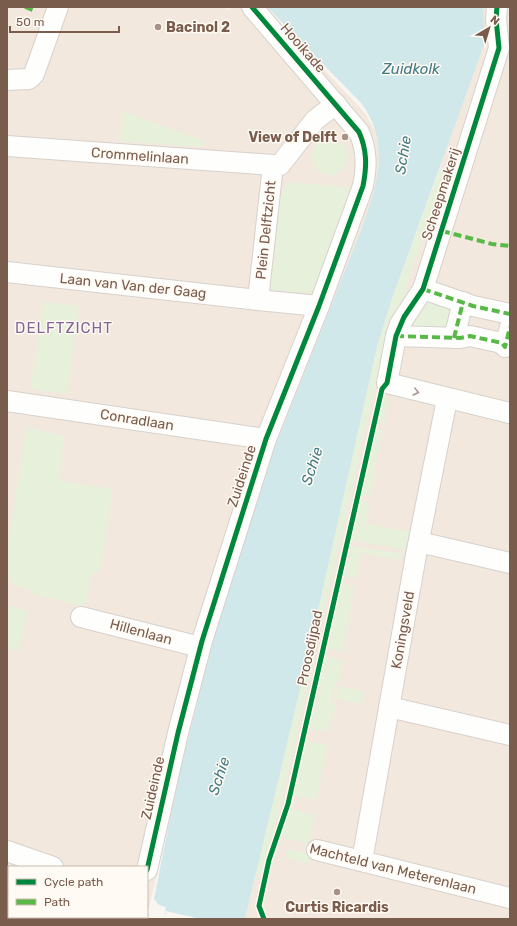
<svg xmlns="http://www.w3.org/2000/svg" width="517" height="926" viewBox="0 0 517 926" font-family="Rubik,sans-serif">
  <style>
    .residential { fill: #f2e8de }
    .green { fill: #e7f0db }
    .water { fill: #d0e8ea }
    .pier { fill: #f9f5f0 }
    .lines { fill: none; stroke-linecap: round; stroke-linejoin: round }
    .minor-casing { stroke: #d7d1cb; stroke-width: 22 }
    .minor { stroke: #fefefd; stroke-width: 20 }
    .quiet { stroke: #58b947; stroke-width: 4; stroke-dasharray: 8 4; stroke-linecap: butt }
    .cycleway-casing { stroke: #fffaf3; stroke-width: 8 }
    .cycleway { stroke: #00873e; stroke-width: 5 }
    .oneway { stroke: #a8958b }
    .poi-dot { fill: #a69286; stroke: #fffaf3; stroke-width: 1.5 }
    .labels { text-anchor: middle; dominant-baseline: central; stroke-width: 3; stroke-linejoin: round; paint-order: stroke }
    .poi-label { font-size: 14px; font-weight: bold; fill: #7a5c4d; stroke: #fffaf3; text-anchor: start }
    .street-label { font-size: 14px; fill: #7a5c4d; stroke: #fffaf3 }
    .water-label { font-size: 15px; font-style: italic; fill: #437c86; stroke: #fffaf3 }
    .neighbourhood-label { font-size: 15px; letter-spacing: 1px; fill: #846695; stroke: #fffaf3 }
  </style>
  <rect width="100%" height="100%" fill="#f9f5f0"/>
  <g class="residential">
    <path d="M7,7H225L228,10L232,7H266L365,113L374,129L379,147V170L375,194L326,318L197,703L147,916V867H9V917H147L146,919H7Z"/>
    <path d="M483,7H510V919H245L376,384L442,162L482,15Z"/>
  </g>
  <g class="green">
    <path d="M122,111L204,141L203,147L120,141Z"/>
    <circle cx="330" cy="157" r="18"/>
    <path d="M440,168L447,171L405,289L413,292L383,351L281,804L262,875L255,873L307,660L377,347L392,299Z"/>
    <path d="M287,182L355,188L316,294L271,290C272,253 272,216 287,182Z"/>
    <path d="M422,299L458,303L451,336L401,332Z"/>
    <path d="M43,302L79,306L67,394L31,389Z"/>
    <path d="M384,397L389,398L384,423H377Z"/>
    <path d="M26,427L64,436L59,481L112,489L105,544L99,573L93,572L84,607L31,593V590L11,584L12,578L7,577V550Z"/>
    <path d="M377,429L382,430L371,496L361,494Z"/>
    <path d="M360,501L370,503L366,524L410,532L407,550L352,540Z"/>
    <path d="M352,546L403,554L402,560L361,553L356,578L345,576Z"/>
    <path d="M342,584L355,586L343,652L328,648Z"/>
    <path d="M7,605L28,611L18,651L7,648Z"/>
    <path d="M326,657L343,660L339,682H336L331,703L336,704L328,732L310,729Z"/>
    <path d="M338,686L364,691L363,704L336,699Z"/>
    <path d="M306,741L327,745L317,799L293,796Z"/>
    <path d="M290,809L315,815L309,845L280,836Z"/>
    <path d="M287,849L310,854L308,864L285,858Z"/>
  </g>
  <path class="water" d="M267,7H483L485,42L392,299L377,347L307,660L245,919H164L166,907L159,905L154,899L177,783L209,657L242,535L263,477L363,225C378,183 390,144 362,104Z"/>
  <path class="pier" d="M166,911L201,919H164Z"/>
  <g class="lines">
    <defs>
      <g id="minor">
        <path d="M497,7L496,19L499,48L423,289L400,324L396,336L387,383L510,413"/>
        <path d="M7,80L29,79L34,74L58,7"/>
        <path d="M7,146L273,165"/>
        <path d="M7,272L258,300"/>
        <path d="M423,289L473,306L510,314"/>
        <path d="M319,306L258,300L273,165H280L315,120L336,104"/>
        <path d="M396,336L460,338L470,336L502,343L505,347L510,327"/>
        <path d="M454,338L463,302"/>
        <path d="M7,401L266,439"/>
        <path d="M419,542L510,563"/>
        <path d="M81,617L200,647"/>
        <path d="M389,707L510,735"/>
        <path d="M317,850L510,898"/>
        <path d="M7,851L53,867"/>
        <path d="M362,861L416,555L447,399"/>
        <path d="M147,870L178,733L202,641L266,439L319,306L363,186C367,166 367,150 359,132L252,7"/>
        <path d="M136,919V917"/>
      </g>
    </defs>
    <use href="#minor" class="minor-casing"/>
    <use href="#minor" class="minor"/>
    <g class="quiet">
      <path d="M25,7L33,10"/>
      <path d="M442,231L492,244L510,246"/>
      <path d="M423,289L473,306L510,314"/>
      <path d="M396,336L460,338L470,336L502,343L505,347L510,327"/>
      <path d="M454,338L463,302"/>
    </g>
    <defs>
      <g id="cycleway">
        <path d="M147,870L178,733L202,641L266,439L319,306L363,186C367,166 367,150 359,132L252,7"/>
        <path d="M264,919L259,906L269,860L288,804L382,389L387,383L396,336L404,317L423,289L499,48L496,19L497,7"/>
      </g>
    </defs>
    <use href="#cycleway" class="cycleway-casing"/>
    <use href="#cycleway" class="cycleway"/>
  </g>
  <defs><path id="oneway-chevron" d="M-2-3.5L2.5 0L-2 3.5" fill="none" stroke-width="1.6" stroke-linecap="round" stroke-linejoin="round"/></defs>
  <use class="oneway" href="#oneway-chevron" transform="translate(416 392) rotate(14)"/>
  <g class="poi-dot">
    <circle cx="158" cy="27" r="4"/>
    <circle cx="345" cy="137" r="4"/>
    <circle cx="337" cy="892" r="4"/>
  </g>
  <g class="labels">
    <g class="poi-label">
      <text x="166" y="27">Bacinol 2</text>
      <text x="337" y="137" text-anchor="end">View of Delft</text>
      <text x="337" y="907" text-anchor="middle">Curtis Ricardis</text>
    </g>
    <g class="street-label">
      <text transform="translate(303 48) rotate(49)">Hooikade</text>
      <text transform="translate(140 156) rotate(4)">Crommelinlaan</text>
      <text transform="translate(441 194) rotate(-72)">Scheepmakerij</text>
      <text transform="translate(266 230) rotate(-84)">Plein Delftzicht</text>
      <text transform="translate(133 286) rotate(6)">Laan van Van der Gaag</text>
      <text transform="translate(137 420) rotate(9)">Conradlaan</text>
      <text transform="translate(242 476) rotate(-72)">Zuideinde</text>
      <text transform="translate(403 630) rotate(-80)">Koningsveld</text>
      <text transform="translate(141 632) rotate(15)">Hillenlaan</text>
      <text transform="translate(310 648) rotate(-78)">Proosdijpad</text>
      <text transform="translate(153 788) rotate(-77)">Zuideinde</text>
      <text transform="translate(393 869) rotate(14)">Machteld van Meterenlaan</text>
    </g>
    <g class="water-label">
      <text x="411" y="69">Zuidkolk</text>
      <text transform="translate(403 155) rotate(-81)">Schie</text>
      <text transform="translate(312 466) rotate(-72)">Schie</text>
      <text transform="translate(219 776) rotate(-72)">Schie</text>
    </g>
    <g class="neighbourhood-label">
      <text x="64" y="328">DELFTZICHT</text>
    </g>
  </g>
  <rect width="517" height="926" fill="none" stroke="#7a5c4d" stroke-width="16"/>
  <rect x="8" y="866" width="140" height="52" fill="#fffaf3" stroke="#cabbb1"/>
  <rect x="16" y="879" width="20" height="6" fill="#00873e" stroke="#cabbb1"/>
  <text x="44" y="886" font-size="12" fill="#7a5c4d">Cycle path</text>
  <rect x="16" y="899" width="20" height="6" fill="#58b947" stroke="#cabbb1"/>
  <text x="44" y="906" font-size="12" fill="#7a5c4d">Path</text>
  <g transform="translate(489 28) rotate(38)" stroke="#fffaf3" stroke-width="3" paint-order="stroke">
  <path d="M0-3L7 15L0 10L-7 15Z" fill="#7a5c4d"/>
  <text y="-6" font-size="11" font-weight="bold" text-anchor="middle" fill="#7a5c4d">N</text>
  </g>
  <path d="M10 26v6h109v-6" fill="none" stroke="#7a5c4d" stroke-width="2"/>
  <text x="16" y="26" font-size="12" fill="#7a5c4d" stroke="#fffaf3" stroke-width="3" paint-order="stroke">50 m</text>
</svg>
